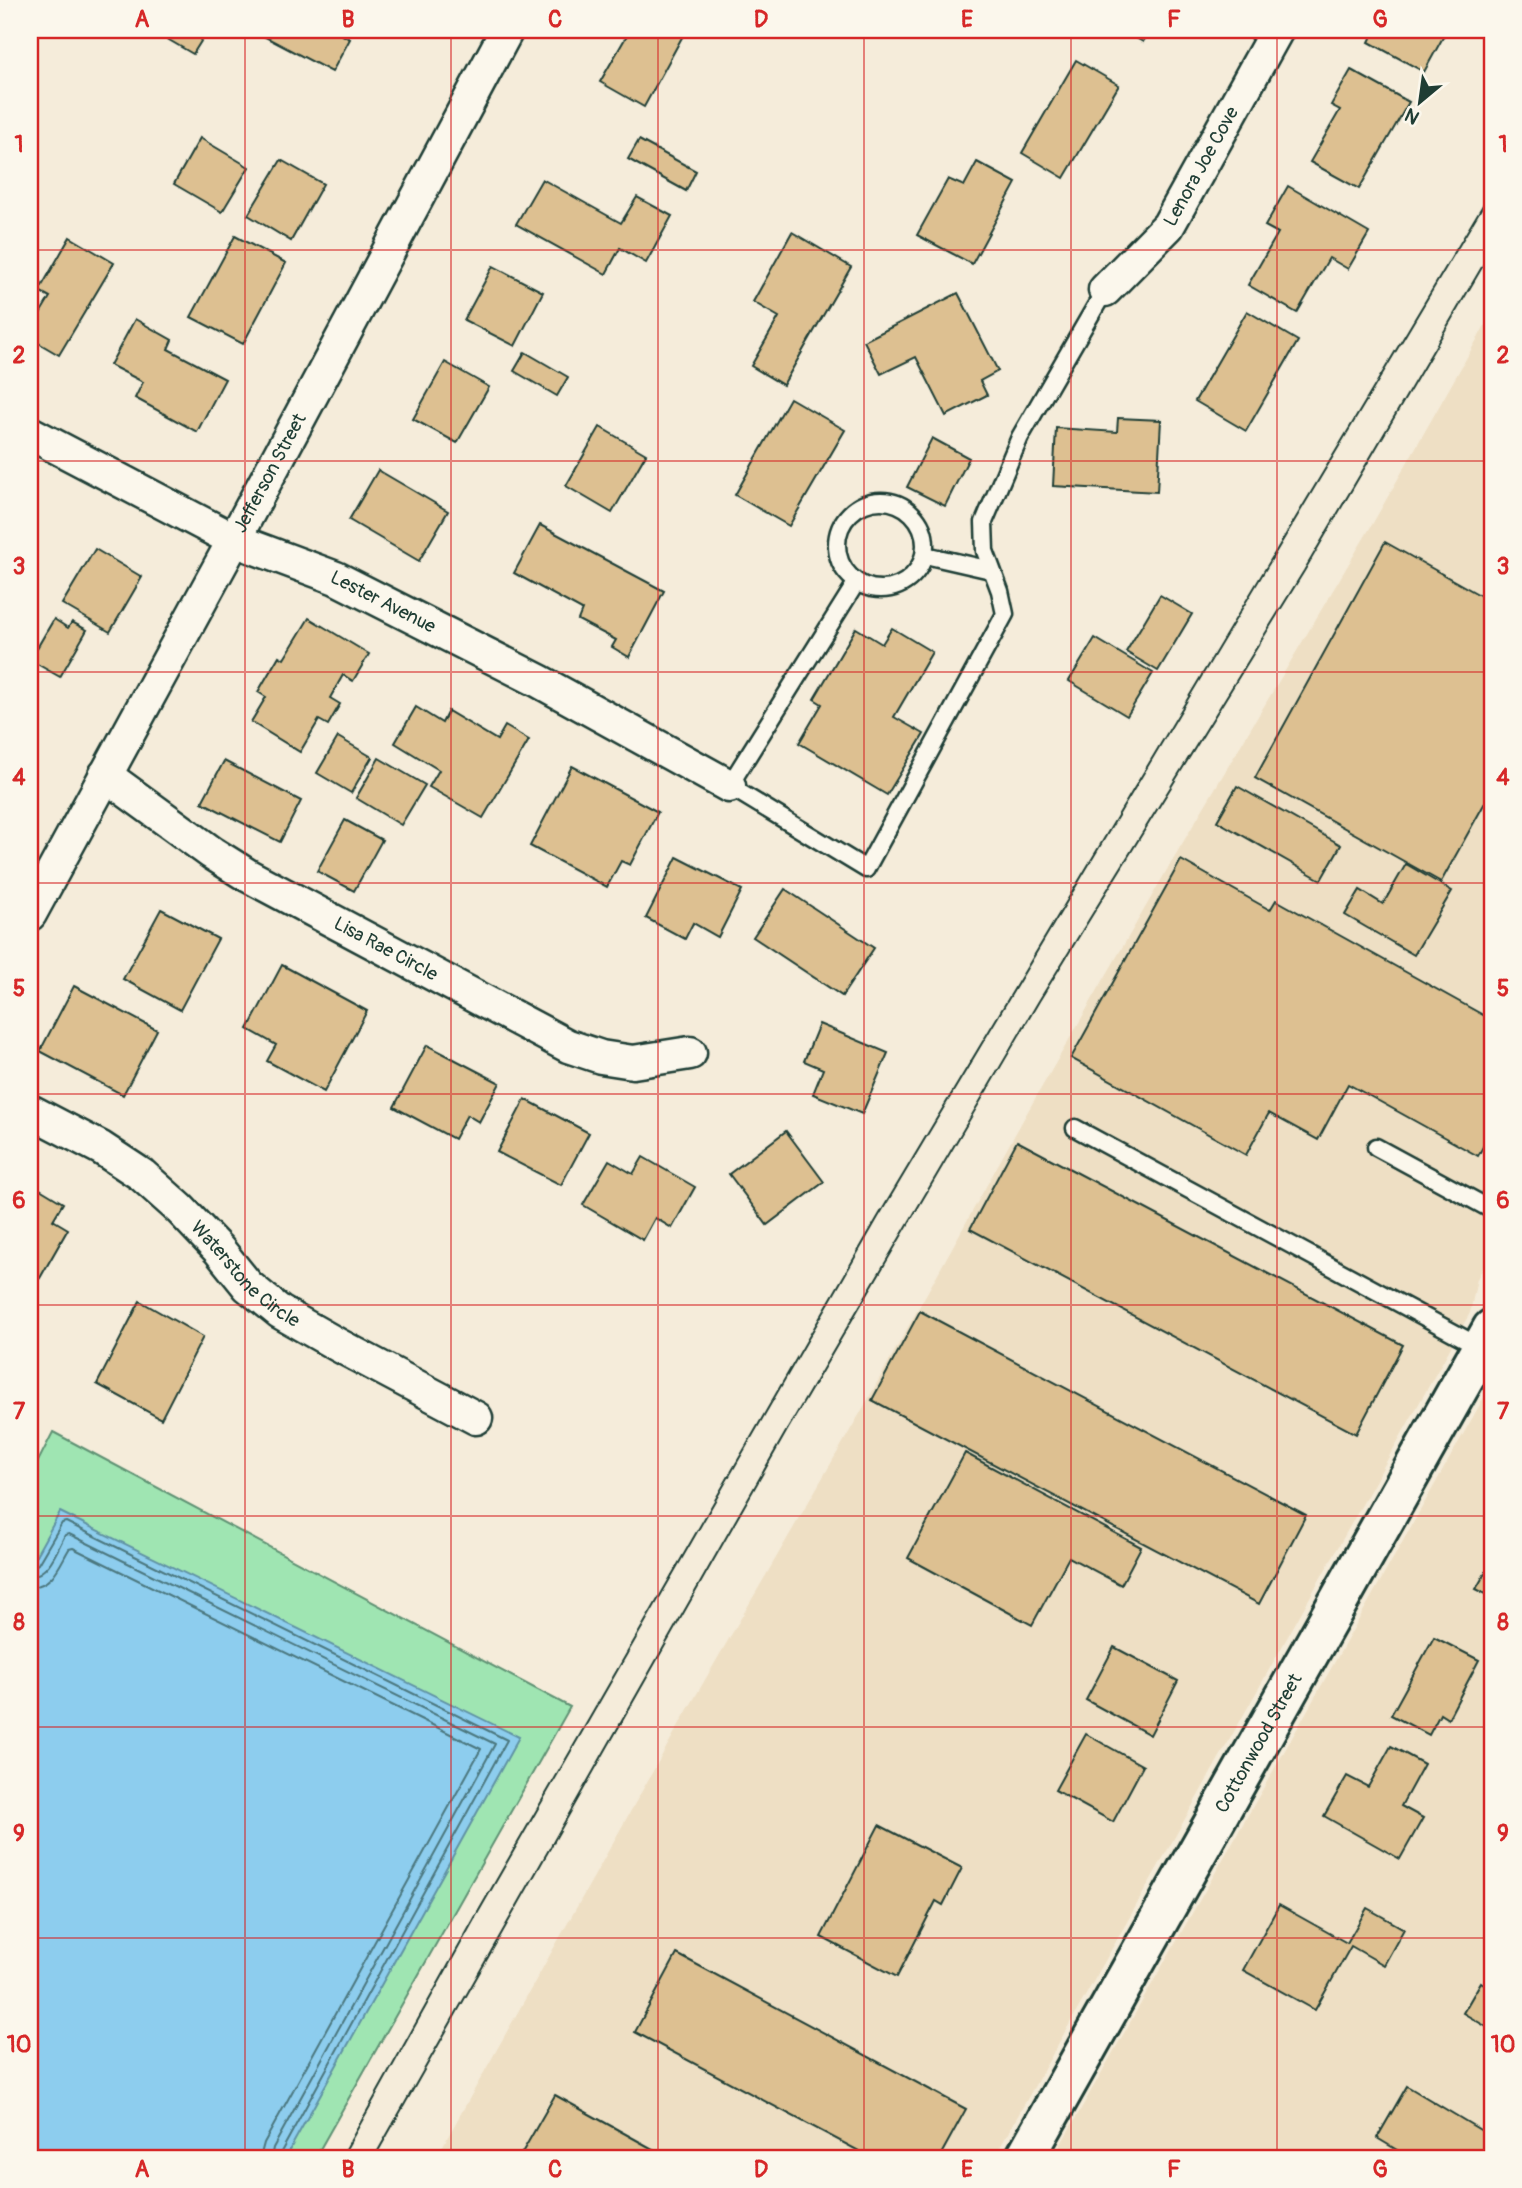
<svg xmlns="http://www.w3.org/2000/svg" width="1522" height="2188" viewBox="0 0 1522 2188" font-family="Pangolin,sans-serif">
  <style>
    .built { fill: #eedfc4 }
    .green { fill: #9fe5b2; stroke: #5f9173; stroke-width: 2 }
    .water { fill: #8dcdee; stroke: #6193a4; stroke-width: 2 }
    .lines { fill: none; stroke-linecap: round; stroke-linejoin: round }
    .shore { stroke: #4b777e; stroke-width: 2 }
    .building { fill: #ddc091; stroke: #1f3d34; stroke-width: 2 }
    .lane-casing { stroke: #1f3d34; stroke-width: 21 }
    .street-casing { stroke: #1f3d34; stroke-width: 37 }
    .secondary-casing { stroke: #1f3d34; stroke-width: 44 }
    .lane { stroke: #fbf7ec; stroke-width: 16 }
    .street { stroke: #fbf7ec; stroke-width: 32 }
    .secondary { stroke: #fbf7ec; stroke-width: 38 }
    .tram { stroke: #1f3d34; stroke-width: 2 }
    .grid { fill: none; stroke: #d62828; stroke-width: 2; stroke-opacity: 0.55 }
    .labels { text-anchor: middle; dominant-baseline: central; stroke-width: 7; stroke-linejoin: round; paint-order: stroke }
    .street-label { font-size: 19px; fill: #1f3d34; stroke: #fbf7ec }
    .neatline { fill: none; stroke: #d62828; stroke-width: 2.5 }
    .grid-label { font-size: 23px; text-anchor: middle; font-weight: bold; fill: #d62828 }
  </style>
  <rect width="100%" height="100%" fill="#f5ecda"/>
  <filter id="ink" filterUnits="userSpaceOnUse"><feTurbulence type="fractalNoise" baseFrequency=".0143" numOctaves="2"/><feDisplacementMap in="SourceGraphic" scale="14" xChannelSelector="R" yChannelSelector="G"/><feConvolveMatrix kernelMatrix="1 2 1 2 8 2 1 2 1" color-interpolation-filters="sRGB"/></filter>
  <g filter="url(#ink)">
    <g class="built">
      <path d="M1492,313V1252L1477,1279L1470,1313L994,2158H436L684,1716L862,1410L1028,1111L1179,849L1373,523Z"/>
      <path d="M1492,1383V2158H1053L1293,1736Z"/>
    </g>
    <path class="green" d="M53,1432L570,1707L315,2158H30V1477Z"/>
    <path class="water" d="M60,1512L519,1737L285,2158H30V1566Z"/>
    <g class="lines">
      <g class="shore">
        <path d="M30,1568L38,1564L62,1523L66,1522L507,1740L281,2152L280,2158"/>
        <path d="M30,1576C49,1575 57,1550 65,1535L69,1534L495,1744L273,2148L271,2158"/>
        <path d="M30,1587C53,1586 59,1566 69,1549L73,1548L481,1749L264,2143L260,2158"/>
      </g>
    </g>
    <g class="building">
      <path d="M159,30H208L193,54L157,33Z"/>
      <path d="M252,30H333L350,39L332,72Z"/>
      <path d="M630,30H686L644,107L600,82Z"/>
      <path d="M1122,30H1150L1143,42Z"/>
      <path d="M1375,30H1447L1424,72L1369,42Z"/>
      <path d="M1076,60L1119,85L1064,178L1022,153Z"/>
      <path d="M1351,70L1409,102L1359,189L1310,162L1340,110L1331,105Z"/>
      <path d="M200,138L249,167L222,212L174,184Z"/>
      <path d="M639,140L696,171L686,191L628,159Z"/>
      <path d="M281,160L323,184L291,241L248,215Z"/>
      <path d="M977,162L1016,183L972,264L917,235L948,179L964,186Z"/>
      <path d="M542,179L621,223L637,197L672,216L646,263L620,248L606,274L516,224Z"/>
      <path d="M1288,186L1369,233L1348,269L1329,258L1297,313L1248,285L1278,233L1265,226Z"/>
      <path d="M792,232L851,267L783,385L751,366L779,317L753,302Z"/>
      <path d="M235,236L286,263L243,344L191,317Z"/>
      <path d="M70,237L114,263L59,355L30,338V330L50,297L39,291Z"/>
      <path d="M493,266L543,292L515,346L464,320Z"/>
      <path d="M958,293L998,371L980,381L987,395L946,416L916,357L881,374L864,341Z"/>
      <path d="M1247,311L1298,341L1246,431L1195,401Z"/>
      <path d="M135,319L172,340L168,349L225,379L197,432L135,398L143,382L110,365Z"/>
      <path d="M525,352L568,377L557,396L514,371Z"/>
      <path d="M445,362L489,387L457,443L413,419Z"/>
      <path d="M790,398L845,430L789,526L735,495Z"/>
      <path d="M1118,418L1161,420L1157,492L1053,486L1056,428L1117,432Z"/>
      <path d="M600,427L646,454L612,513L566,486Z"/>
      <path d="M932,438L969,458L945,506L907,487Z"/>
      <path d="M378,470L448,511L419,561L349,520Z"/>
      <path d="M540,525L664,591L629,657L612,647L616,640L578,620L582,610L514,573Z"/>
      <path d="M1385,542L1492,602V790L1441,882L1255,778Z"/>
      <path d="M95,549L142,577L110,632L62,604Z"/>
      <path d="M1160,595L1192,614L1158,671L1126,652Z"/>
      <path d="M309,618L369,654L353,681L343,675L330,698L340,704L328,725L319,720L300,752L251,722L266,697L258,692L279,656L284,659Z"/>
      <path d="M54,619L68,628L72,622L87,630L60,677L30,660Z"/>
      <path d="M856,628L882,644L892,628L932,652L894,717L924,734L887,795L799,743L822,704L814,699Z"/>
      <path d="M1095,638L1153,673L1127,716L1069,681Z"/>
      <path d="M416,707L442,723L448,711L497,740L505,726L529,740L483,818L429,787L439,770L395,743Z"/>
      <path d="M338,737L372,757L351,793L317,773Z"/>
      <path d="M379,758L425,785L401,825L356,798Z"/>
      <path d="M224,761L301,801L280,842L202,802Z"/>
      <path d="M572,766L658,812L630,865L621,861L607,887L530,846Z"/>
      <path d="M1237,786L1341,845L1321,880L1217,821Z"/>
      <path d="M345,820L382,840L354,891L317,871Z"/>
      <path d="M677,857L742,890L718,937L693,923L685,939L646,918Z"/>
      <path d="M1181,860L1270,910L1276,900L1492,1020V1130L1478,1156L1348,1084L1318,1140L1269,1113L1246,1155L1071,1058Z"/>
      <path d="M1406,864L1452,891L1414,955L1345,915L1360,890L1383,904Z"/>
      <path d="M785,889L874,948L842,996L753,937Z"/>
      <path d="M161,909L218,939L180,1010L123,979Z"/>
      <path d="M282,965L367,1011L324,1092L267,1061L276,1045L248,1029Z"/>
      <path d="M74,986L157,1030L123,1095L40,1051Z"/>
      <path d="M819,1024L888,1053L862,1114L813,1094L823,1069L804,1061Z"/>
      <path d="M427,1045L500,1083L479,1122L467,1115L454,1139L394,1107Z"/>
      <path d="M525,1099L589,1133L561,1185L497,1152Z"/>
      <path d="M786,1131L824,1182L767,1225L729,1174Z"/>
      <path d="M1017,1141L1403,1345L1356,1434L970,1229Z"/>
      <path d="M643,1157L695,1187L672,1228L655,1218L643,1240L583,1205L609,1160L633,1174Z"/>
      <path d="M30,1183L63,1203L53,1220L68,1229L40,1278L30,1272Z"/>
      <path d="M140,1301L203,1337L161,1419L97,1384Z"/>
      <path d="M920,1311L1306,1515L1259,1604L872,1400Z"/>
      <path d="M965,1453L1141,1547L1121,1585L1069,1557L1032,1625L908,1558Z"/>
      <path d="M1492,1561V1597L1476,1589Z"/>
      <path d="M1434,1637L1479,1660L1448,1719L1440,1714L1429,1735L1391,1715Z"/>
      <path d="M1114,1647L1178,1681L1150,1735L1086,1700Z"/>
      <path d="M1086,1734L1143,1766L1113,1822L1055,1790Z"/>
      <path d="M1391,1746L1424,1764L1401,1806L1423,1818L1400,1859L1324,1816L1347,1776L1368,1787Z"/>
      <path d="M879,1825L962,1868L943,1905L936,1901L897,1977L821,1937Z"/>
      <path d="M1279,1905L1347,1943L1367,1908L1404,1929L1384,1965L1351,1946L1315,2010L1243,1970Z"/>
      <path d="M677,1954L966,2109L939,2158H872L635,2032Z"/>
      <path d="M1481,1982L1492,1989V2030L1463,2013Z"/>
      <path d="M1407,2086L1492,2137V2158H1392L1397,2150L1377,2138Z"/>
      <path d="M555,2095L669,2158H519Z"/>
    </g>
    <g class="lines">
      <defs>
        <g id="lane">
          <circle cx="881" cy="545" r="44"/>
          <path d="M925,555L991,570"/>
          <path d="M856,583L729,786L866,869L1005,614L1000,591L985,551L984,522L1020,437L1105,290"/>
          <path d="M1075,1128L1482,1348"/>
          <path d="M1376,1147L1492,1210"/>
        </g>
        <g id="street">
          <path id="s1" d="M1105,290L1168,226L1277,30"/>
          <path id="s2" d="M30,433L234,540L336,578L539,681L729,786"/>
          <path id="s3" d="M105,775L212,853L247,875L568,1046L601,1057L633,1062L690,1053"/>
          <path id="s4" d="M30,914L234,540L507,30"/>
          <path id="s5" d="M30,1111L101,1148L142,1175L180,1209L219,1250L248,1286L280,1312L338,1345L476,1418"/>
        </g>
        <g id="secondary">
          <path id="s6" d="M1025,2158L1492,1329"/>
        </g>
      </defs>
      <use href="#lane" class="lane-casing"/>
      <use href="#street" class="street-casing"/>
      <use href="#secondary" class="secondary-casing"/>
      <use href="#lane" class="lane"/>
      <use href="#street" class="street"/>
      <use href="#secondary" class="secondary"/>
      <g class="tram">
        <path d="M341,2158L477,1914L878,1217L1492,190"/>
        <path d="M374,2158L786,1432L1039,1001L1304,571L1492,250"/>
      </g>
    </g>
  </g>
  <path class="grid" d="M245,30V2158M451,30V2158M658,30V2158M864,30V2158M1071,30V2158M1277,30V2158M30,250H1492M30,461H1492M30,672H1492M30,883H1492M30,1094H1492M30,1305H1492M30,1516H1492M30,1727H1492M30,1938H1492"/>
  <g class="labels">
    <g class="street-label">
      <text stroke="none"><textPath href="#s1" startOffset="158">Lenora Joe Cove</textPath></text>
      <text stroke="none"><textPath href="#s4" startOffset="502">Jefferson Street</textPath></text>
      <text stroke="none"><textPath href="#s2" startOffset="392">Lester Avenue</textPath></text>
      <text stroke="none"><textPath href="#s3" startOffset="331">Lisa Rae Circle</textPath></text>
      <text stroke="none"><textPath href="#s5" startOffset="273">Waterstone Circle</textPath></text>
      <text stroke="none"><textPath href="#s6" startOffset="476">Cottonwood Street</textPath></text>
    </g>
  </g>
  <rect width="1522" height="2188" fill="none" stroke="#fbf7ec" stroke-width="77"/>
  <g transform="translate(1420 102) rotate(209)" stroke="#fbf7ec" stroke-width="5" paint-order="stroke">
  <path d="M0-5L12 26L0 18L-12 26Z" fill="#1f3d34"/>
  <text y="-10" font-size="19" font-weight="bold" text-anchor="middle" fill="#1f3d34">N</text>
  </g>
  <rect x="38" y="38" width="1446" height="2112" class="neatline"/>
  <g class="grid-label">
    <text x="142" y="27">A</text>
    <text x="348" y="27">B</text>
    <text x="555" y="27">C</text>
    <text x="761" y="27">D</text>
    <text x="967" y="27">E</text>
    <text x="1174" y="27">F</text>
    <text x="1380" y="27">G</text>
    <text x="19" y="152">1</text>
    <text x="1503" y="152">1</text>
    <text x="19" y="363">2</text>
    <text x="1503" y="363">2</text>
    <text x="19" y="574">3</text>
    <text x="1503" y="574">3</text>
    <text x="19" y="785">4</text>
    <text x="1503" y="785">4</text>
    <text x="19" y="996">5</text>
    <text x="1503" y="996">5</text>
    <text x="19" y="1208">6</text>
    <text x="1503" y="1208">6</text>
    <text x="19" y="1419">7</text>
    <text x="1503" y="1419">7</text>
    <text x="19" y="1630">8</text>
    <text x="1503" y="1630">8</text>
    <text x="19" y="1841">9</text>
    <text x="1503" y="1841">9</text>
    <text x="19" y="2052">10</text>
    <text x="1503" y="2052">10</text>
    <text x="142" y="2177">A</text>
    <text x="348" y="2177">B</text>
    <text x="555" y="2177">C</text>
    <text x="761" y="2177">D</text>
    <text x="967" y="2177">E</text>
    <text x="1174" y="2177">F</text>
    <text x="1380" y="2177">G</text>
  </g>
</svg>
